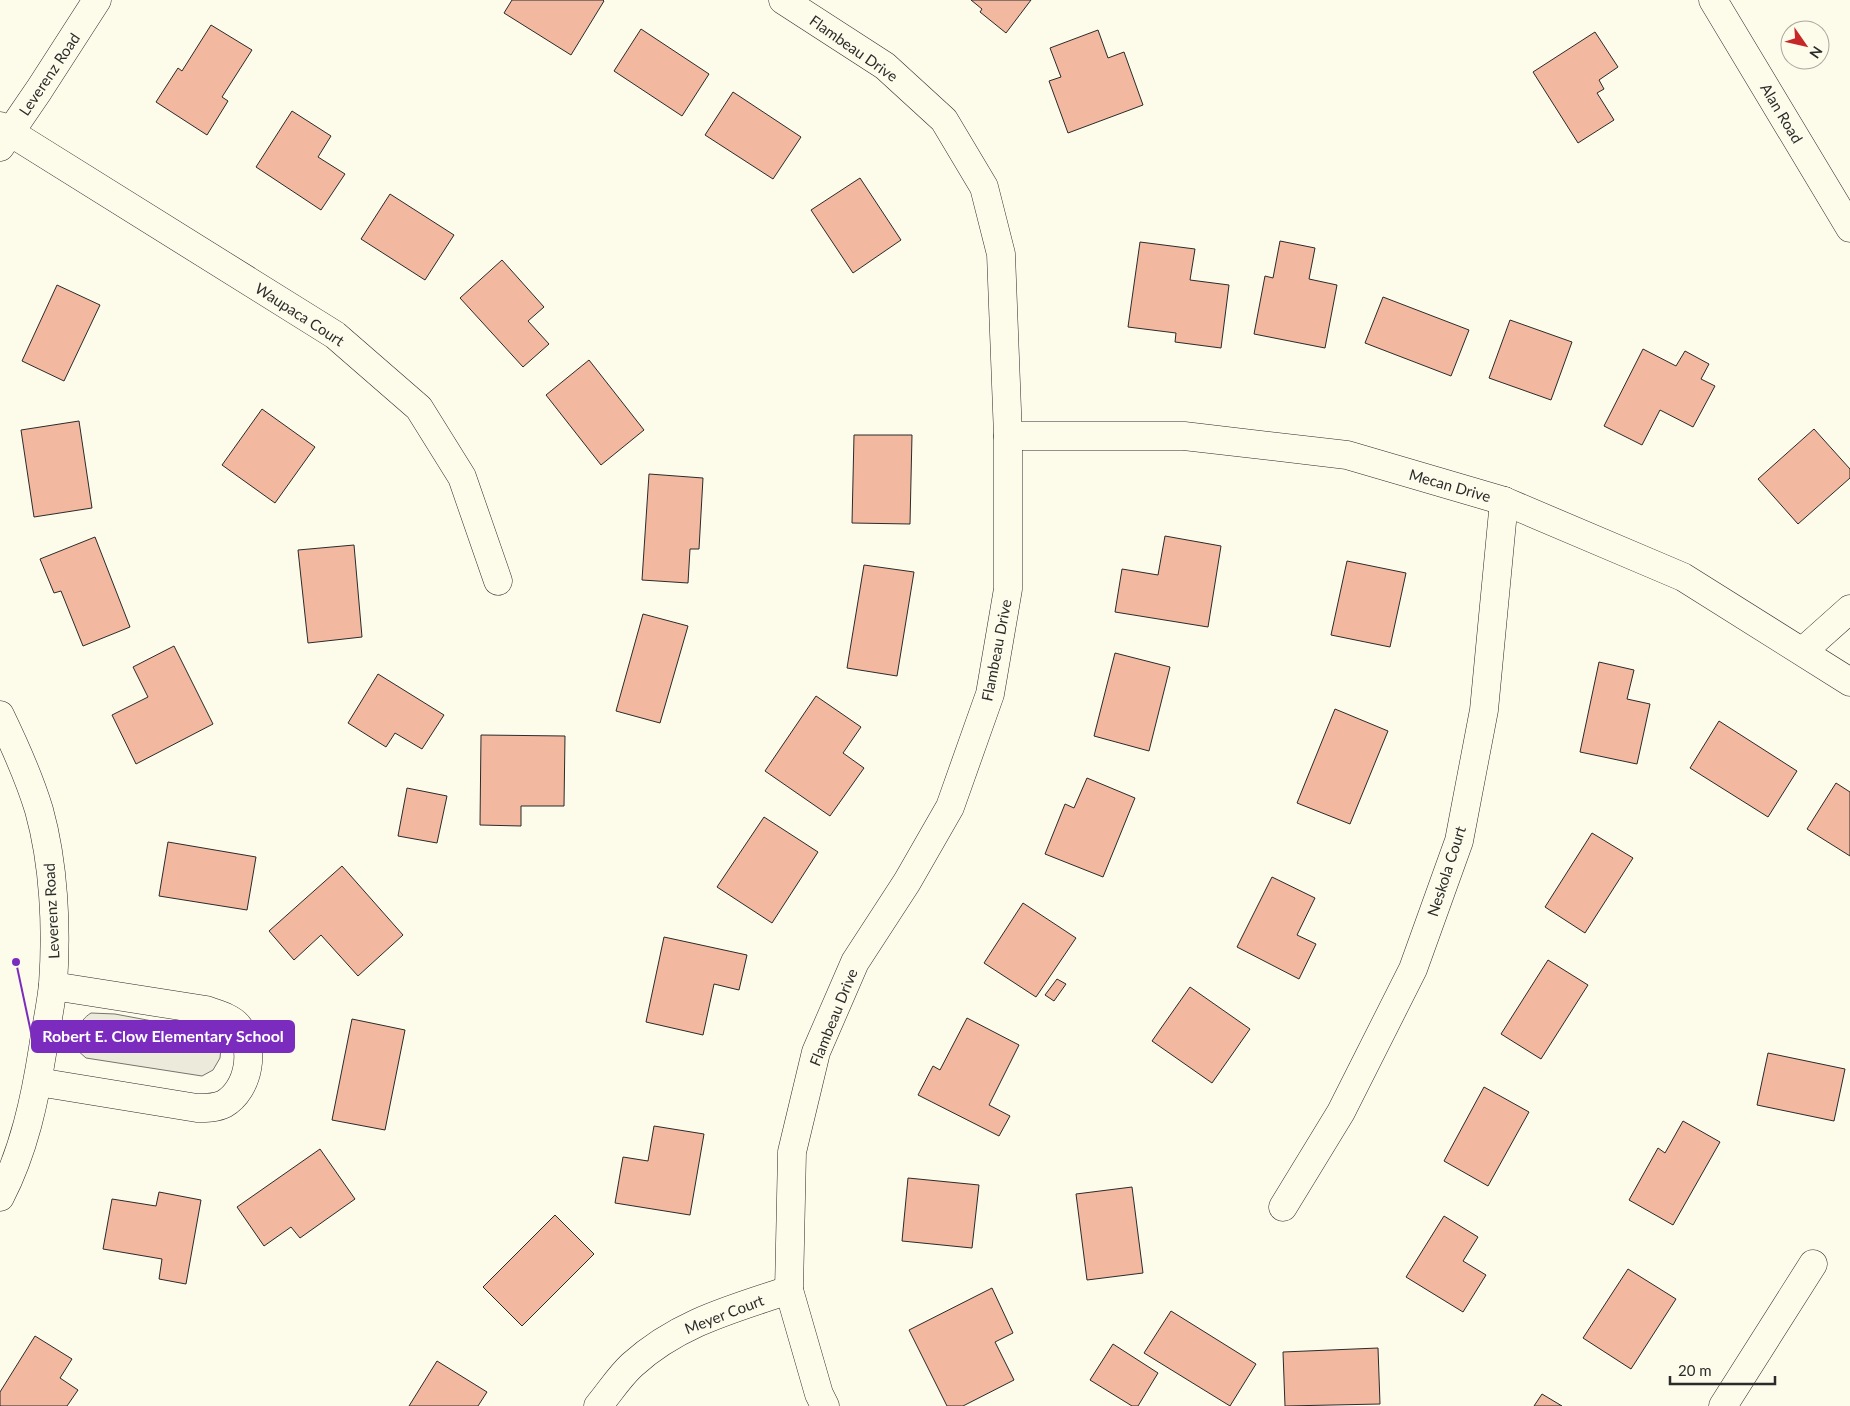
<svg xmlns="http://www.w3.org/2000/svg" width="1850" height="1406" viewBox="0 0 1850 1406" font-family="Lato,sans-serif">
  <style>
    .green { fill: #ecebdb; stroke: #74746e }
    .building { fill: #f2b8a0; stroke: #2b2b2b }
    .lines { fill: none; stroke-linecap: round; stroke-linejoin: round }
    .minor-casing { stroke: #2b2b2b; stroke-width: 29 }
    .minor { stroke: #fdfbea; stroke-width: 28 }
    .labels { text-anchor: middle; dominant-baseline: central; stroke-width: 4; stroke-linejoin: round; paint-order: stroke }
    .street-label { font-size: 15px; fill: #2b2b2b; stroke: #fdfbea }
    .leader { fill: none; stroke: #7b2cbf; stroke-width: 2 }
    .callout-dot { fill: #7b2cbf; stroke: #fdfbea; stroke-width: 2 }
    .callout { fill: #7b2cbf; stroke: #7b2cbf; stroke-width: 2 }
    .callout-label { font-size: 16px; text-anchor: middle; font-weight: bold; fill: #fff }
  </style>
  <rect width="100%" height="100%" fill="#fdfbea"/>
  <path class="green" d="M91,1013L115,1014L206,1031L216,1037L221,1047L220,1058L213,1070L202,1076L86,1058L77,1050C75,1035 78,1021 91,1013Z"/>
  <g class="building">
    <path d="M512,0H603L604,1L571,55L504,13Z"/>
    <path d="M971,0H1031L1006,33L980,12L982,9Z"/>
    <path d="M211,25L252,50L222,97L228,101L207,135L156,102L178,68L182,71Z"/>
    <path d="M641,29L709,74L682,116L614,71Z"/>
    <path d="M1098,30L1108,58L1124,52L1143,105L1068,133L1049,81L1061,77L1050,48Z"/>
    <path d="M1595,32L1618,67L1599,80L1604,89L1597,93L1614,120L1578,143L1533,72Z"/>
    <path d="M733,92L801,137L773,179L705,135Z"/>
    <path d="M292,111L331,136L318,157L345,174L321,210L256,167Z"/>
    <path d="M860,178L901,240L853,273L811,210Z"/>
    <path d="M390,194L454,235L425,280L361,239Z"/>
    <path d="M1280,241L1315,248L1309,279L1337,285L1325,348L1254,334L1265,276L1273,278Z"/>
    <path d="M1140,242L1195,249L1190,280L1229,285L1221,348L1175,342L1176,333L1128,327Z"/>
    <path d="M502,260L544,307L528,321L549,344L523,367L460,298Z"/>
    <path d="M57,285L100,305L64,381L22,361Z"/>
    <path d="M1383,297L1469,330L1451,376L1365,343Z"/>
    <path d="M1510,320L1572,342L1551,400L1489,378Z"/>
    <path d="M1643,349L1676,366L1685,351L1709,364L1701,379L1715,386L1693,427L1660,410L1642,445L1604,426Z"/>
    <path d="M589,360L644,430L601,465L546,395Z"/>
    <path d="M262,409L315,447L275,503L222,465Z"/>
    <path d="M79,421L92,508L34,517L21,430Z"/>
    <path d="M1814,429L1850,469V478L1798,524L1758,479Z"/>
    <path d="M854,435H912L910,524L852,523Z"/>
    <path d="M649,474L703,478L699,549H690L688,583L642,580Z"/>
    <path d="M1165,536L1221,546L1208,627L1115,612L1122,569L1158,575Z"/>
    <path d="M95,537L130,627L83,646L61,591L54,593L40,559Z"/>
    <path d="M354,545L362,637L308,643L298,550Z"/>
    <path d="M1347,561L1406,573L1390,647L1331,635Z"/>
    <path d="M864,565L914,572L897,676L847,668Z"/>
    <path d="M643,614L688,626L660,723L616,711Z"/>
    <path d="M174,646L213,724L136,764L112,715L148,697L133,667Z"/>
    <path d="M1115,653L1170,667L1149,751L1094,736Z"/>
    <path d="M1599,662L1634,670L1627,699L1650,704L1637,764L1580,752Z"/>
    <path d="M378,674L444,715L422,749L395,733L386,747L348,723Z"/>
    <path d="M816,696L861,727L843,753L864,768L830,816L765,771Z"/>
    <path d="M1335,709L1388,731L1350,824L1297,803Z"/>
    <path d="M1719,721L1797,771L1768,817L1690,768Z"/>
    <path d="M481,735L565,736L564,806H521V826L480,825Z"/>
    <path d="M1087,778L1135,798L1103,877L1045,854L1065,804L1074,808Z"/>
    <path d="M1836,783L1850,792V856L1807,829Z"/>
    <path d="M407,788L447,796L437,843L398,836Z"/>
    <path d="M764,817L818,852L772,923L717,887Z"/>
    <path d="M1592,833L1633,858L1585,933L1545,907Z"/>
    <path d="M168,842L256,857L247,910L159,896Z"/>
    <path d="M342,866L403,935L358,976L321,935L294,960L269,931Z"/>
    <path d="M1272,877L1315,898L1297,935L1316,944L1299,979L1237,947Z"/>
    <path d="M1023,903L1076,938L1036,997L984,963Z"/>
    <path d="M664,937L747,955L739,990L714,984L703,1035L646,1022Z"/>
    <path d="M1548,960L1588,985L1541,1059L1501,1034Z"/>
    <path d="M1057,979L1066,984L1054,1001L1045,995Z"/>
    <path d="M1190,987L1250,1029L1212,1083L1152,1041Z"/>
    <path d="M967,1018L1019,1045L989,1105L1010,1116L999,1136L918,1095L933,1066L940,1070Z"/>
    <path d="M352,1019L405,1030L385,1130L332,1120Z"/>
    <path d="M1768,1053L1845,1069L1834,1121L1757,1105Z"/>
    <path d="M1484,1087L1529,1112L1488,1186L1444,1161Z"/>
    <path d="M1683,1121L1720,1142L1673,1225L1629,1200L1658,1148L1665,1153Z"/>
    <path d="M654,1126L704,1134L690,1215L615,1203L623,1157L648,1161Z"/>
    <path d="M320,1149L355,1199L300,1238L291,1227L264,1246L237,1207Z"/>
    <path d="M908,1178L979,1185L972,1248L902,1241Z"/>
    <path d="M1132,1187L1143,1273L1087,1280L1076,1194Z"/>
    <path d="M159,1192L201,1200L186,1284L159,1279L162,1259L103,1249L112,1199L156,1206Z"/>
    <path d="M555,1215L594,1254L522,1326L483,1287Z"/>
    <path d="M1444,1216L1478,1237L1463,1261L1486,1275L1463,1312L1406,1277Z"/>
    <path d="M1628,1269L1676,1299L1631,1369L1583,1338Z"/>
    <path d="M992,1288L1013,1333L995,1342L1014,1380L963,1406H947L909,1330Z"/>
    <path d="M1171,1311L1256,1364L1230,1406L1144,1353Z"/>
    <path d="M35,1336L72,1359L60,1378L78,1390L67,1406H0V1392Z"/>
    <path d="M1113,1344L1158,1373L1138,1406H1132L1090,1380Z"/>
    <path d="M1378,1348L1380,1404L1285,1406L1283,1352Z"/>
    <path d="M437,1361L487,1392L478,1406H409Z"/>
    <path d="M1542,1394L1562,1406H1534Z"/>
  </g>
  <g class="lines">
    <defs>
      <g id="minor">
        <path d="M783,0L885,66L944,120L984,187L1001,254L1008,436V589L990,694L950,807L907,882L855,962L816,1052L792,1152L789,1290L819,1394L825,1406"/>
        <path d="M1713,0L1850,228"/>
        <path d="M0,126L335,335L419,408L462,477L498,581"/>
        <path d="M0,147L39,90L97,0"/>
        <path d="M1008,436H1184L1347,455L1504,501L1683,577L1850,682"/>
        <path d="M1803,651L1850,609"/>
        <path d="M0,715C15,746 29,777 39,810C54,864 57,928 53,984C51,1005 46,1027 43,1048C35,1099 24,1151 0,1197"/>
        <path d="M38,1082L197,1108C206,1108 216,1108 224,1104C249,1090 257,1046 237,1025C230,1017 216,1014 206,1010L53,986"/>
        <path d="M1283,1207L1341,1112L1413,969L1459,841L1484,710L1504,501"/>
        <path d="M598,1406C609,1393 619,1377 632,1365C678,1323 732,1309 789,1290"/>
        <path d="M1723,1406L1813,1264"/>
      </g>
    </defs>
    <use href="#minor" class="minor-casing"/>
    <use href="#minor" class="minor"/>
  </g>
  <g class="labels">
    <g class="street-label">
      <text transform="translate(854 48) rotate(35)">Flambeau Drive</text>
      <text transform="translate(49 74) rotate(-56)">Leverenz Road</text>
      <text transform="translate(1782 113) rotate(59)">Alan Road</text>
      <text transform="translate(300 314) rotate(33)">Waupaca Court</text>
      <text transform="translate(1450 485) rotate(16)">Mecan Drive</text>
      <text transform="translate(996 650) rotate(-79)">Flambeau Drive</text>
      <text transform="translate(1446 871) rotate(-72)">Neskola Court</text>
      <text transform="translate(51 911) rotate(-93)">Leverenz Road</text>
      <text transform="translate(833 1017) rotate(-68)">Flambeau Drive</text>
      <text transform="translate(724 1314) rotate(-21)">Meyer Court</text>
    </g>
  </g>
  <path class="leader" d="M16 962L32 1037"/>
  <circle class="callout-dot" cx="16" cy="962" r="5"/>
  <rect class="callout" x="32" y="1021" width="262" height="31" rx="5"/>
  <g class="callout-label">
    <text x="163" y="1042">Robert E. Clow Elementary School</text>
  </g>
  <g transform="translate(1805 45) rotate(124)"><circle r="24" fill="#fdfbea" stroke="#a9a89e"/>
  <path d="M0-4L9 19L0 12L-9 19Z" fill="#c62828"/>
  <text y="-8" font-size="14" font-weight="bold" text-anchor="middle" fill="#2b2b2b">N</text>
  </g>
  <path d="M1670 1376v8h105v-8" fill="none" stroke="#2b2b2b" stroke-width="2.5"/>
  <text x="1678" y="1376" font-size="15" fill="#2b2b2b" stroke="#fdfbea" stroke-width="4" paint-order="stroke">20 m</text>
</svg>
